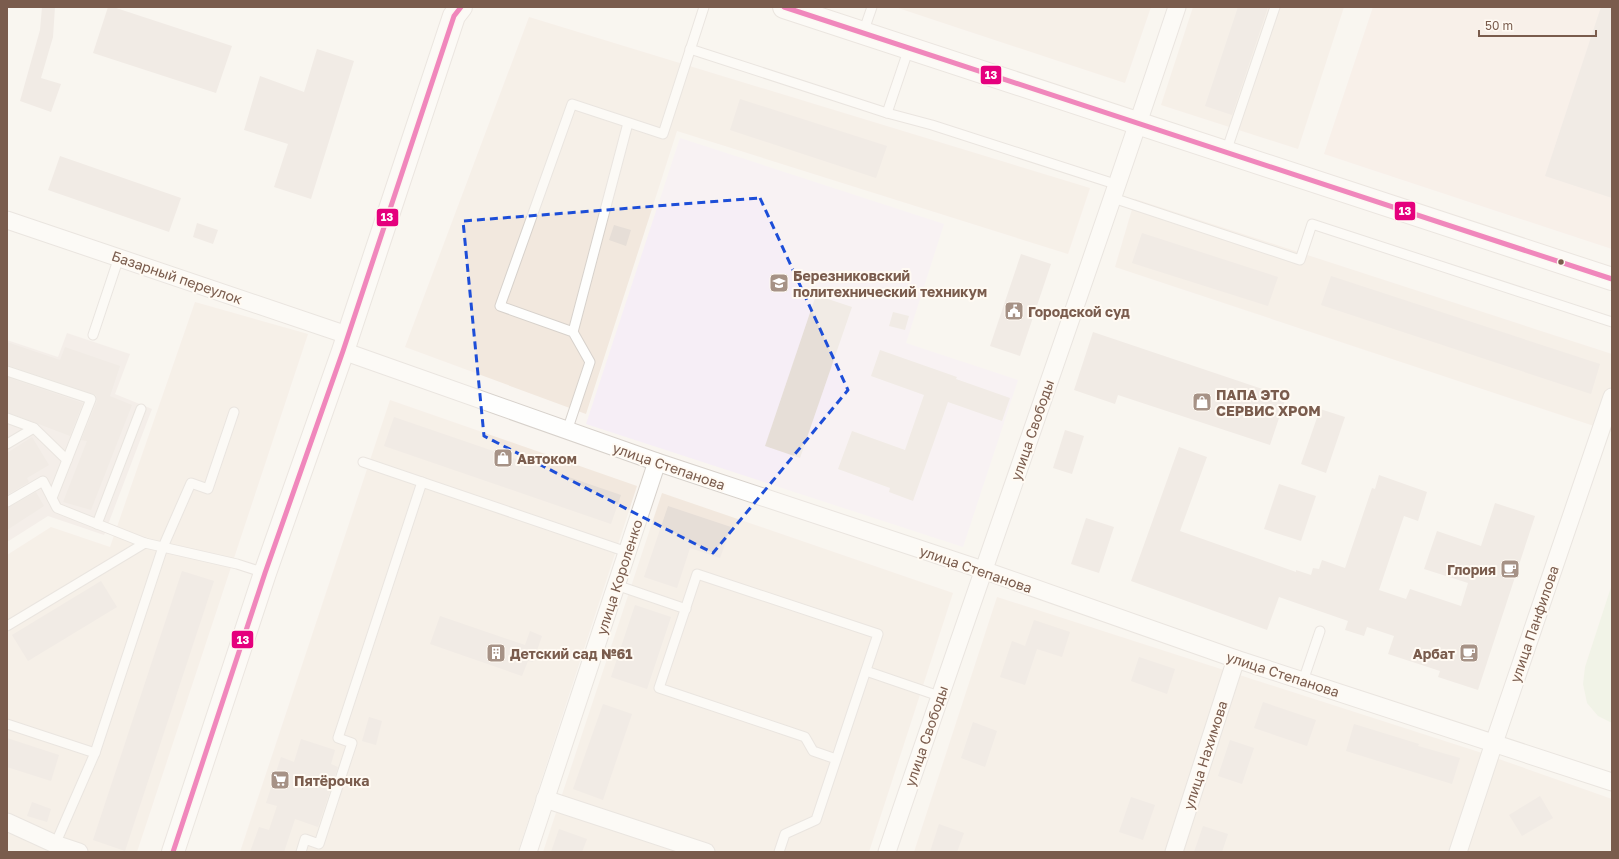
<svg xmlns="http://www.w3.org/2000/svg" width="1619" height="859" viewBox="0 0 1619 859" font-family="'Golos Text',sans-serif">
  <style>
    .residential { fill: #f2e8de }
    .commercial { fill: #f6e8e1 }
    .industrial { fill: #ede5e0 }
    .education { fill: #f6eef6 }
    .green { fill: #e7f0db }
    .building { fill: #e6ded7 }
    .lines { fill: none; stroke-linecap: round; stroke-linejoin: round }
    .lane-casing { stroke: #d7d1cb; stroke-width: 11 }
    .street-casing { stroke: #d7d1cb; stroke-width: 19 }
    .secondary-casing { stroke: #d9d2cb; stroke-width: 24 }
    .lane { stroke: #fefefd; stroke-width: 9 }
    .street { stroke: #fefefd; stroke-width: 17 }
    .secondary { stroke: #fefefd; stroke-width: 22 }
    .bus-1-casing { stroke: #fffaf3; stroke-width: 8 }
    .bus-1 { stroke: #e5007d; stroke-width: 5 }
    .marked { fill: none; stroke: #1d4ed8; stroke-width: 3; stroke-dasharray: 8 5; stroke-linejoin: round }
    .bus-dot { fill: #7a5c4d; stroke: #fffaf3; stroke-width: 1.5 }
    .labels { text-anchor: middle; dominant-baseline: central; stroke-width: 4; stroke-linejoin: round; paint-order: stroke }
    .poi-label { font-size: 14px; font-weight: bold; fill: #7a5c4d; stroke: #fffaf3; text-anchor: start }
    .street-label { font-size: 14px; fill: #7a5c4d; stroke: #fffaf3 }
    .line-badge { stroke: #fffaf3; stroke-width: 1.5 }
    .badge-label { font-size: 11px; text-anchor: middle; font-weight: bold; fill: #fff }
  </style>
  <rect width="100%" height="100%" fill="#f9f5f0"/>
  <g class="residential">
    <path d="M895,7H1151L1125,83Z"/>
    <path d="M1193,7H1344L1298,149L1161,105Z"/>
    <path d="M529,17L1090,188L1068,254L677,131L586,414L405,347Z"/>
    <path d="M1135,199L1612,354V432L1115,267Z"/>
    <path d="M195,302L308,334L137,852H7V555L51,527L110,547Z"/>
    <path d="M390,400L637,486L518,852H240Z"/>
    <path d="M662,493L953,593L869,852H543Z"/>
    <path d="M997,597L1479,752L1612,799V852H914Z"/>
  </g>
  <path class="commercial" d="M1373,7H1612V249L1324,154Z"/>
  <path class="industrial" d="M67,333L130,354L115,394L152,409L104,535L48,516L7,542V340L58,357Z"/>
  <path class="education" d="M680,138L944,224L906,343L1018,380L963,547L586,424Z"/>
  <path class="green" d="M1612,584V723L1598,716L1587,703L1583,684L1585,667Z"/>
  <g class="building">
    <path d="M42,7H55L53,37L41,78L61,84L51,112L20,101L40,30Z"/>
    <path d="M108,7H113L232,46L216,93L93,53Z"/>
    <path d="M1238,7H1268L1232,115L1205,106Z"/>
    <path d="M1601,7H1612V198L1545,176Z"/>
    <path d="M317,49L354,61L311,199L274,187L288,144L244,130L260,76L304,92Z"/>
    <path d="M740,99L887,146L876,178L730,130Z"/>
    <path d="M60,156L181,198L169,232L48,190Z"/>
    <path d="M197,223L218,230L213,244L193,237Z"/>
    <path d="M614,225L631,230L626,246L609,240Z"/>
    <path d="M1142,233L1278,277L1268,306L1132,263Z"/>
    <path d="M1021,254L1051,264L1020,356L990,346Z"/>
    <path d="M1331,276L1600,364L1591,394L1321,305Z"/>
    <path d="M816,295L852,307L800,458L765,446Z"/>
    <path d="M893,312L909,316L905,330L889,326Z"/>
    <path d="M1093,332L1286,397L1270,445L1118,395L1115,404L1074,390Z"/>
    <path d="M7,342L60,360L65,347L120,366L110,396L132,405L91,510L63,502L87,441L81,440L97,401L96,395L7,365Z"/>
    <path d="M880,350L957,377L956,379L1010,398L1002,421L948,402L913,501L889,492L890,488L838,469L852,431L905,450L924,395L871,376Z"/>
    <path d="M7,377L83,403L70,436L7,412Z"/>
    <path d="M1320,409L1345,417L1326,473L1301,464Z"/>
    <path d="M394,417L621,495L611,524L384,446Z"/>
    <path d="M1065,430L1084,436L1072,474L1053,468Z"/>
    <path d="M32,437L49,465L27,478L29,482L7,495V453Z"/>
    <path d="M1179,447L1207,457L1180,531L1296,572V570L1311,575L1313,568L1319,569L1322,560L1345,568L1372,488L1375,489L1379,475L1427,492L1418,521L1404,516L1379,590L1406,599L1410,589L1461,606L1468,583L1424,569L1437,531L1481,546L1495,503L1535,516L1478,690L1438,677L1440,671L1388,654L1394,636L1367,627L1364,636L1345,630L1348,621L1279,597L1267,630L1131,581Z"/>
    <path d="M1279,484L1316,496L1301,541L1264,529Z"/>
    <path d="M36,492L44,506L7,530V508Z"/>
    <path d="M668,506L731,527L720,558L690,548L677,588L644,577Z"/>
    <path d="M1086,518L1114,527L1099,573L1071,564Z"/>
    <path d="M182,571L214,581L125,851L93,840Z"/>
    <path d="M101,581L117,607L28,661L12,635Z"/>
    <path d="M635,605L671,617L647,689L611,677Z"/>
    <path d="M440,616L525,645L530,631L542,636L533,662L528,661L522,676L430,644Z"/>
    <path d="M1034,620L1070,632L1062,657L1037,649L1025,685L1000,677L1012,641L1025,646Z"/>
    <path d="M1139,657L1175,669L1167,694L1131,681Z"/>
    <path d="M1263,702L1316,720L1307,746L1254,728Z"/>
    <path d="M603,704L632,714L603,800L573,789Z"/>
    <path d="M369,717L382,721L376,745L362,741Z"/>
    <path d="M973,722L997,731L985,767L961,758Z"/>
    <path d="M1354,724L1419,744L1418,746L1460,758L1452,784L1346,751Z"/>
    <path d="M7,738L59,755L51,781L7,767Z"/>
    <path d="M301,739L335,750L331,764L338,767L318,827L295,819L284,852H250L259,827L269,830L277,806L266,803L281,757L294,762Z"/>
    <path d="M1230,740L1254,748L1242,784L1218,776Z"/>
    <path d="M1540,796L1553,818L1522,836L1509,815Z"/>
    <path d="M1131,797L1155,805L1143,840L1119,832Z"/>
    <path d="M32,802L51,809L47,822L27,816Z"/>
    <path d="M939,824L964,833L957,852H930Z"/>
    <path d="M1203,826L1228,834L1222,852H1194Z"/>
    <path d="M559,829L587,839L582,852H551Z"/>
  </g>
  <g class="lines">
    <defs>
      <g id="lane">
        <path d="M863,33L872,7"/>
        <path d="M690,49L887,113L932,125L1118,185"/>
        <path d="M887,113L909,48"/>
        <path d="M1226,152L1275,7"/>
        <path d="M1113,198L1300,260L1312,224L1612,322"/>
        <path d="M573,332L628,123"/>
        <path d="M93,335L119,257"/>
        <path d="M7,371L91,399L52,498"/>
        <path d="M7,418L34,428L67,460"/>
        <path d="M567,431L590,362L573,332L500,306L572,104L663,134L704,7"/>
        <path d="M7,444L34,428"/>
        <path d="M363,462L627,552"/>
        <path d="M7,502L43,481L57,508L145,543"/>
        <path d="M97,524L141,409"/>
        <path d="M616,585L686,609"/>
        <path d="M7,626L145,543L237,564L265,573"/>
        <path d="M866,671L939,696"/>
        <path d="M1303,681L1320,631"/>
        <path d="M7,724L95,753"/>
        <path d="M54,847L95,753L163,547L191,483L208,489L234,412"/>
        <path d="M301,852L305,839L319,844L352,743L338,738L422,482"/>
        <path d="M779,852L785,834L816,820C837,758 857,696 878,634L697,574L659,688L805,737L813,751L836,759"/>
      </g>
      <g id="street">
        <path d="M7,220L347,335"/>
        <path d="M343,351L657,462L983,570L1236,659L1612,782"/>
        <path d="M545,799L706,852"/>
        <path d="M7,822L55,844L79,852"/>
        <path d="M528,852L657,462"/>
        <path d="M887,852C982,570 1083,290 1177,7"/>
        <path d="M1174,852L1236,659"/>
        <path d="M1458,852L1494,743L1612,397"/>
      </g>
      <g id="secondary">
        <path d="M784,7L1612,279"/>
        <path d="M173,852L265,573L343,351L454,16L461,7"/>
      </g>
    </defs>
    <use href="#lane" class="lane-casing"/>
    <use href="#street" class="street-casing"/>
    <use href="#secondary" class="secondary-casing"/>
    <use href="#lane" class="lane"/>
    <use href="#street" class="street"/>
    <use href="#secondary" class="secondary"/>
    <defs>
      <g id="bus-1">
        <path d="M784,7L1612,279"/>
        <path d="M173,852L265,573L343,351L454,16L461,7"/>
      </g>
    </defs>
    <use href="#bus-1" class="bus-1-casing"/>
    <use href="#bus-1" class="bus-1"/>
  </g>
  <path d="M0 0H1619V859H0ZM760,198L848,390L713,553L484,436L463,221Z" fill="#f9f5f0" fill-opacity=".55" fill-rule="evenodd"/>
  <path class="marked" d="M760,198L848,390L713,553L484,436L463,221Z"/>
  <defs>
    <symbol id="university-square" viewBox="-11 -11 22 22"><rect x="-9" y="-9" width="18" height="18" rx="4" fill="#a69286" stroke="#fffaf3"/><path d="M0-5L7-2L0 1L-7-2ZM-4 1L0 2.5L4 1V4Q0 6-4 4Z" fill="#fff"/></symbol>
    <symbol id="civic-square" viewBox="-11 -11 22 22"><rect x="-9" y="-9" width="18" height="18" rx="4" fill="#a69286" stroke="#fffaf3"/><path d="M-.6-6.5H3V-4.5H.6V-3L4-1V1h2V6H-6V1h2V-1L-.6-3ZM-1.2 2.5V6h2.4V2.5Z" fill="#fff"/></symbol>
    <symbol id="shop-square" viewBox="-11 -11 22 22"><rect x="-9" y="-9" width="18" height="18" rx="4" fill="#a69286" stroke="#fffaf3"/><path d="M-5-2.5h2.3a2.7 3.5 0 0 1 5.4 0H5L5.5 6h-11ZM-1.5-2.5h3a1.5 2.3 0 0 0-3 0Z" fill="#fff"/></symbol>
    <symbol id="cafe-square" viewBox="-11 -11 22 22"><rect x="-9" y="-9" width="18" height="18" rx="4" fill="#a69286" stroke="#fffaf3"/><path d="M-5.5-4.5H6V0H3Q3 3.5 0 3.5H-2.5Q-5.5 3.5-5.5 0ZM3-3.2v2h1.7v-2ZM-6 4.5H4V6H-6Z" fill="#fff"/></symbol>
    <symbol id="building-square" viewBox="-11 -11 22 22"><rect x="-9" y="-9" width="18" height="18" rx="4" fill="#a69286" stroke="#fffaf3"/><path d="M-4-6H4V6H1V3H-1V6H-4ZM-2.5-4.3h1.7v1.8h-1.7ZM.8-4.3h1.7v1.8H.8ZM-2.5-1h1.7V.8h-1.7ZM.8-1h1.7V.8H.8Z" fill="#fff"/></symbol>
    <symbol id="supermarket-square" viewBox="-11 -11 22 22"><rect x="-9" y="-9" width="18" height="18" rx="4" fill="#a69286" stroke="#fffaf3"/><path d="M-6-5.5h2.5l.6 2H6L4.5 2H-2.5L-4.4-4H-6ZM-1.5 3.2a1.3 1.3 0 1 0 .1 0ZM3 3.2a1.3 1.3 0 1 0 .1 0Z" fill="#fff"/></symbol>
  </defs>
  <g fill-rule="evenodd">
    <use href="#university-square" x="768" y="272" width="22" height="22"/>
    <use href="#civic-square" x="1003" y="300" width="22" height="22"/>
    <use href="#shop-square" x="1191" y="391" width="22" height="22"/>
    <use href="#shop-square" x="492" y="447" width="22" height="22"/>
    <use href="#cafe-square" x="1499" y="558" width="22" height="22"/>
    <use href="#building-square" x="485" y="642" width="22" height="22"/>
    <use href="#cafe-square" x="1458" y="642" width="22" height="22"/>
    <use href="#supermarket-square" x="269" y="769" width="22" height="22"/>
  </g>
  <circle class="bus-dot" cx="1561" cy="262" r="3.5"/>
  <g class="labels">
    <g class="poi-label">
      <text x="793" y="275">Березниковский<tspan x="793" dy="16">политехнический техникум</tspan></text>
      <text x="1028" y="311">Городской суд</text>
      <text x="1216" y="394">ПАПА ЭТО<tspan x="1216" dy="16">СЕРВИС ХРОМ</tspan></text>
      <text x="517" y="458">Автоком</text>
      <text x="1496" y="569" text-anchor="end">Глория</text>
      <text x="510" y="653">Детский сад №61</text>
      <text x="1455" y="653" text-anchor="end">Арбат</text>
      <text x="294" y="780">Пятёрочка</text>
    </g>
    <g class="street-label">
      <text transform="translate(177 277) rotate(19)">Базарный переулок</text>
      <text transform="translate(1032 430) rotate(-71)">улица Свободы</text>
      <text transform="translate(669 466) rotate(19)">улица Степанова</text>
      <text transform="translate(976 569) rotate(19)">улица Степанова</text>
      <text transform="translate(619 577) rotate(-72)">улица Короленко</text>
      <text transform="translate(1534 624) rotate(-71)">улица Панфилова</text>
      <text transform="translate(1283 674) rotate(18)">улица Степанова</text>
      <text transform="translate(926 736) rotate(-71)">улица Свободы</text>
      <text transform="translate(1205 755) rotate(-72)">улица Нахимова</text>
    </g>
  </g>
  <g class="line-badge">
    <rect x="980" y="65" width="22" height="20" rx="4" fill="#e5007d"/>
    <rect x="1394" y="201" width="22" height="20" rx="4" fill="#e5007d"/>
    <rect x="376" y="208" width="23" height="19" rx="4" fill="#e5007d"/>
    <rect x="231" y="630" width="23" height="19" rx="4" fill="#e5007d"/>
  </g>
  <g class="badge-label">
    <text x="991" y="79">13</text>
    <text x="1405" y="215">13</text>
    <text x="387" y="221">13</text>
    <text x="243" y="644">13</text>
  </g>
  <rect width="1619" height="859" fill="none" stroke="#7a5c4d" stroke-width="16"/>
  <path d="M1479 30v6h117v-6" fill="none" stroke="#7a5c4d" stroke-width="2"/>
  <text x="1485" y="30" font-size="12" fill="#7a5c4d" stroke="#fffaf3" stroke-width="3" paint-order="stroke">50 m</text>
</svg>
